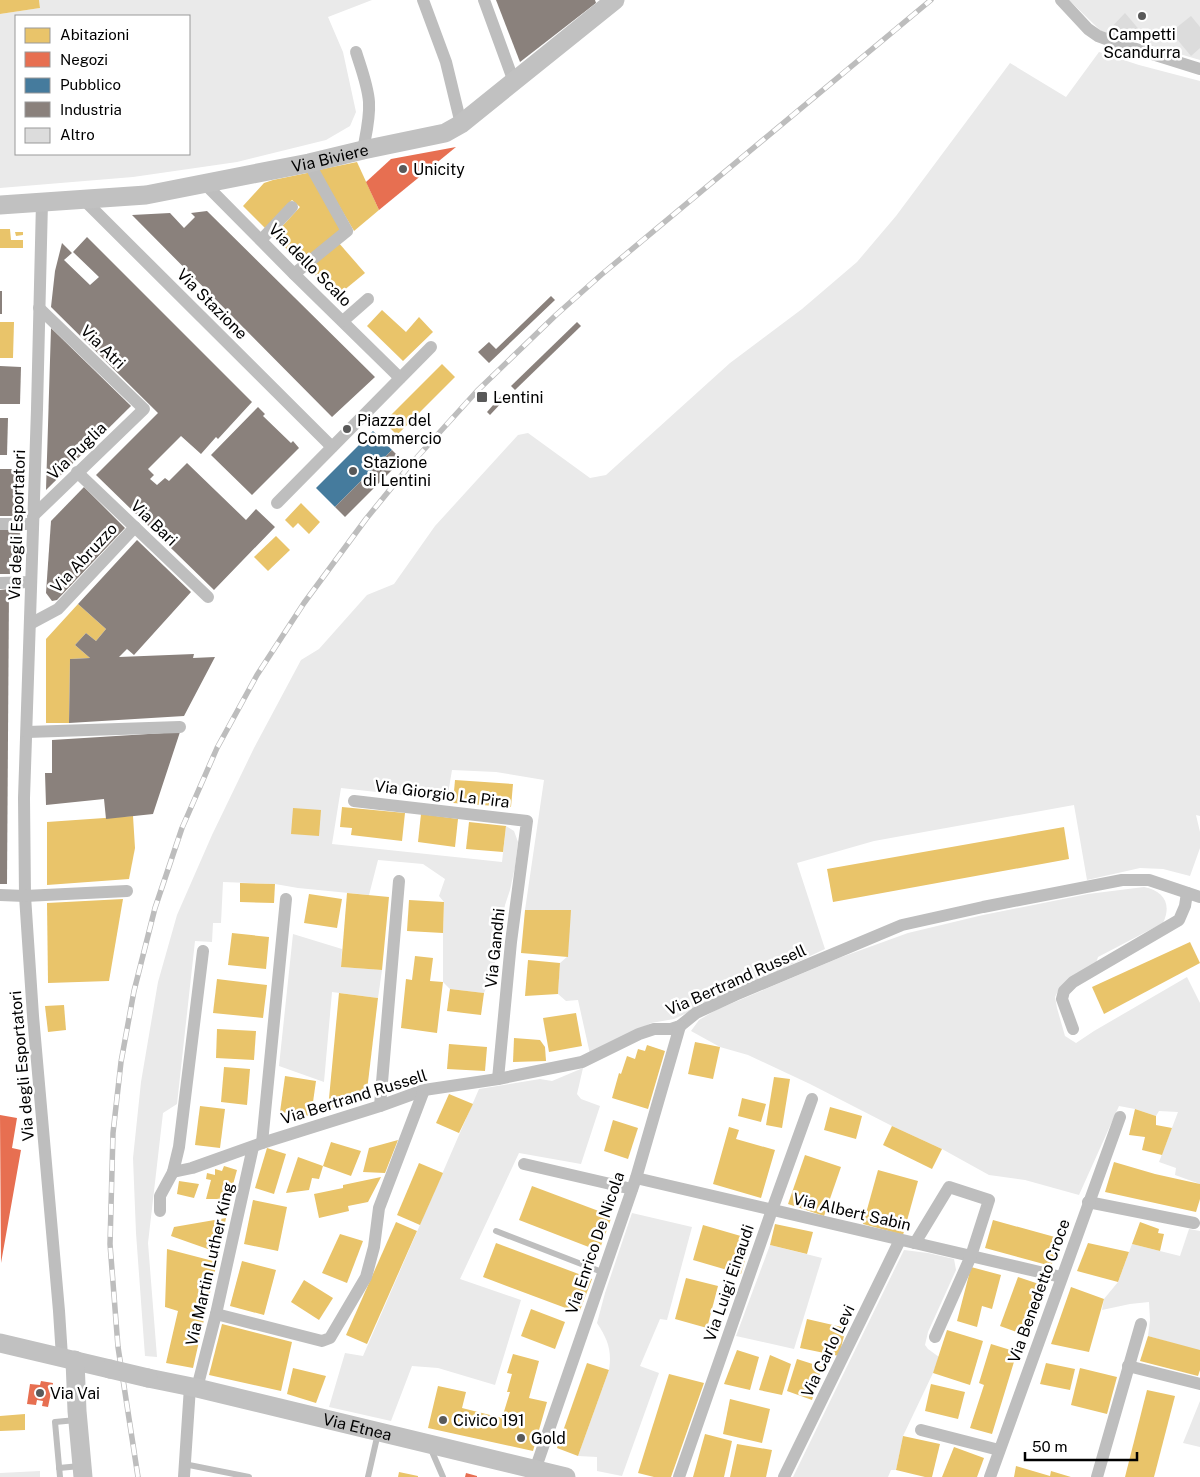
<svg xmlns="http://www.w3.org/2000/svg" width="1200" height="1477" viewBox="0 0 1200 1477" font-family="'Public Sans',sans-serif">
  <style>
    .green { fill: #eaeaea; fill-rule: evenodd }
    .homes { fill: #e9c46a }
    .shops { fill: #e76f51 }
    .public { fill: #457b9d }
    .industry { fill: #8a817c }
    .building { fill: #dcdcdc }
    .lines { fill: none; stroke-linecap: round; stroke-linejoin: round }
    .lane { stroke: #bebebe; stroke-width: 6 }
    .street { stroke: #bebebe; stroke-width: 12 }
    .secondary { stroke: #c1c1c1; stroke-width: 19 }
    .rail-casing { stroke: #bdbdbd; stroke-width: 5.5 }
    .rail { stroke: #fff; stroke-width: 4; stroke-dasharray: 11; stroke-linecap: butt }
    .secondary-bridge { stroke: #c1c1c1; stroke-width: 19 }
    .poi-dot { fill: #595959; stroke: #fff; stroke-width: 2 }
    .labels { text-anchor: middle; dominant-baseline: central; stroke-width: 5; stroke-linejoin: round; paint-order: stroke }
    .poi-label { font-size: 16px; fill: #000; stroke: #fff; text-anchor: start }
    .street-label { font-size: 16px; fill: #000; stroke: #fff }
  </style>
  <rect width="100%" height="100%" fill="#fff"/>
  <g class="green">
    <path d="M39,0H372L328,17L343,52L356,112L350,126L326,140L237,162L133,177L0,188V14L40,8ZM16,16H189V154H16Z"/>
    <path d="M1069,0H1200V60L1101,31Z"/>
    <path d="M1099,52L1139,65L1200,81V816L1196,815L1200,832V848L1190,876L1163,869L1140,868L1087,880L1074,805L874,841L797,863L825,949L674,1019L651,1023L590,1054L578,1000L566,1001L558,994L560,963L568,956L570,910H525L544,780L496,772L452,770L447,800L341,788L332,844L502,862L506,826L514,831L518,842L515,867L510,890L505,905L493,973L484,993L450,989L443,982V933L444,902L439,896L445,879L423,864L378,860L369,895L298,888L275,884L223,882L221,923H213L212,942L195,941L177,1104L163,1113L148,1243L157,1357L145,1356L136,1233L133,1158L141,1082L158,982L177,915L212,835L254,748L301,660L319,649L367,595L394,584L435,526L518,435L528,433L590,478L606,475L730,363L802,309L857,262L896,216L1010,63L1066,97Z"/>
    <path d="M1144,887C1164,891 1172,904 1163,923L1098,957L1096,963L1059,989L1055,997L1057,1008L1065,1036L1076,1043L1094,1031L1187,977L1200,1003V1184L1175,1175L1176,1168L1159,1162L1178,1112L1159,1111L1156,1116L1135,1109L1119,1106L1079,1195L1025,1180L989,1175L942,1149L892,1126L810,1084L748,1055L720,1047L691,1031L699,1020L716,1010L839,958L908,933L983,915L1088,894Z"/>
    <path d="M293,934L342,949L341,967L382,970L378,998L332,992L324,1082L279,1066Z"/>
    <path d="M583,1068L577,1094L581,1099L600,1106L581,1164L519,1153L460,1279L521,1300L495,1385L438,1368L412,1366L391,1421L329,1407L345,1353L363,1356L479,1089L540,1079L552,1081Z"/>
    <path d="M632,1213L692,1227L667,1320L660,1319L640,1366L659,1373L622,1476L597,1471V1457L578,1456L609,1370C612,1350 608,1340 597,1323L605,1293Z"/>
    <path d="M1189,1229L1200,1231V1351L1148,1336L1150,1320L1149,1302L1130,1304L1102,1310L1104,1299L1118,1282L1132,1244L1180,1256Z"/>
    <path d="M770,1245L822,1258L794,1349L736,1336Z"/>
    <path d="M904,1250L928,1253L954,1259L956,1270L928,1332L925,1345L928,1349L939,1357L933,1373L903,1436L896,1470H891L888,1477H793Z"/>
    <path d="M1200,1401V1447L1183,1443Z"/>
    <path d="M40,1471V1477H0V1473Z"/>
  </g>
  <g class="homes">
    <path d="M0,0H39L40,8L0,14Z"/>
    <path d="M357,162L379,210L354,231L318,170Z"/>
    <path d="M312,172L344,228L301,263L273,236L300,207L292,200L265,228L243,206L264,183L273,180Z"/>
    <path d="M0,229H10L11,240H23V248H0Z"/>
    <path d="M15,232H23V235L16,236Z"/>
    <path d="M338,242L365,273L337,296L308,268Z"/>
    <path d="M382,310L406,332L419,317L433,332L403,361L367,326Z"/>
    <path d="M0,322H14L13,358H0Z"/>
    <path d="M442,364L455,377L397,435L384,422Z"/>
    <path d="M301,503L320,522L309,534L298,523L293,528L285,520Z"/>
    <path d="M276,536L290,550L268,571L254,557Z"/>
    <path d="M78,604L106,629L96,641L86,633L75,645L90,658L70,659L69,723H46V639Z"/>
    <path d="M455,780L513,784L511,807L453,803Z"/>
    <path d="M342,807L405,813L402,841L351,835L352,828L340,827Z"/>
    <path d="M293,808L321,810L319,836L291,834Z"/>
    <path d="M421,814L458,819L455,847L418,842Z"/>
    <path d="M133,816L135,848L129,879L47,885V822Z"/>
    <path d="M469,822L506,826L503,852L466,849Z"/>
    <path d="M1064,827L1069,859L833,902L827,869Z"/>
    <path d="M240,883L275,884L274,903L240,902Z"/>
    <path d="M347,893L389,897L382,970L341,967Z"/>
    <path d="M309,894L342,899L337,928L304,923Z"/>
    <path d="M123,899L109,981L48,983L47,903Z"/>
    <path d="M409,900L444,902L443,933L407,931Z"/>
    <path d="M525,910H571L568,957L521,953Z"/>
    <path d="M232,933L269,937L266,969L228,965Z"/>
    <path d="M1190,942L1200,963L1104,1014L1092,987Z"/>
    <path d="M415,956L433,958L430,981L443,982L437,1033L401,1028L406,979L412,980Z"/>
    <path d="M528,960L560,963L558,994L525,996Z"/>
    <path d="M217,979L267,985L263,1018L213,1013Z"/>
    <path d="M450,989L484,993L481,1015L447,1011Z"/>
    <path d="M339,993L378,998L366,1099L328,1109Z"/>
    <path d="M64,1005L66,1030L48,1032L45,1006Z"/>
    <path d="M576,1013L582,1046L549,1052L543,1018Z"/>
    <path d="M217,1029L256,1031L254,1060L216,1058Z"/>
    <path d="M514,1038L540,1040L545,1047L546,1061L513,1062Z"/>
    <path d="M695,1042L720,1047L713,1079L688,1074Z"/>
    <path d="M449,1044L487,1047L485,1071L447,1069Z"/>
    <path d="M647,1045L665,1051L648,1109L612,1098L619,1073L621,1074L627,1056L635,1059L638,1049L645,1051Z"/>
    <path d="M224,1067L250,1069L247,1105L221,1102Z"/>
    <path d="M285,1076L316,1081L311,1116L280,1112Z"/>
    <path d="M774,1077L790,1079L782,1128L766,1125Z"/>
    <path d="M449,1094L473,1104L459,1133L436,1123Z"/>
    <path d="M742,1098L766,1104L761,1122L738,1116Z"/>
    <path d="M200,1106L225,1109L220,1148L195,1145Z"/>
    <path d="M830,1107L862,1116L856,1139L824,1130Z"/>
    <path d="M1135,1109L1156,1116V1125L1172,1128L1162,1155L1142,1150L1145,1137L1129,1135Z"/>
    <path d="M613,1120L638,1128L628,1159L604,1151Z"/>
    <path d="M892,1126L942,1149L932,1169L883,1145Z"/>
    <path d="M729,1127L739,1130L736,1139L775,1150L761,1198L713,1184Z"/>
    <path d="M398,1140L385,1173L363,1172L369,1148Z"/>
    <path d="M331,1142L361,1151L351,1176L323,1166Z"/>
    <path d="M267,1148L286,1154L274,1194L255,1188Z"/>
    <path d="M805,1155L841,1167L824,1216L788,1204Z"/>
    <path d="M298,1157L323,1166L319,1179L312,1178L309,1190L286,1193Z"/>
    <path d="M1114,1162L1155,1174L1200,1184V1199L1196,1212L1105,1192Z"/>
    <path d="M419,1163L443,1173L420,1225L397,1215Z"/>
    <path d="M224,1166L237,1170L229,1199H206L211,1180L206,1179L207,1173L215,1175V1169L222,1171Z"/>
    <path d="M878,1170L918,1181L903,1235L863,1224Z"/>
    <path d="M381,1177L368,1202L348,1206L349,1211L319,1218L314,1194L343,1188V1185Z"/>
    <path d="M179,1181L199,1184L194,1198L177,1194Z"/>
    <path d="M532,1186L612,1216L599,1251L519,1220Z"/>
    <path d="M253,1200L287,1207L278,1251L244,1244Z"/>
    <path d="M226,1218L219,1253L171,1236L174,1227Z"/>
    <path d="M993,1220L1062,1239L1051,1266L985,1248Z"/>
    <path d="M396,1222L417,1231L367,1344L346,1335Z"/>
    <path d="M1140,1222L1159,1229L1158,1233L1164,1234L1160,1251L1132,1244Z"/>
    <path d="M775,1224L813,1232L807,1254L770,1245Z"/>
    <path d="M703,1225L751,1239L741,1274L693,1260Z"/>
    <path d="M340,1234L363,1241L347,1283L322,1273Z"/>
    <path d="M496,1243L592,1279L579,1313L483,1277Z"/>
    <path d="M1088,1243L1129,1252L1118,1282L1077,1271Z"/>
    <path d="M167,1249L217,1262L193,1368L166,1363L178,1311L165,1307Z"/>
    <path d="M242,1261L276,1270L264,1315L230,1306Z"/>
    <path d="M971,1267L1001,1275L992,1309L982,1306L977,1327L957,1321Z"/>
    <path d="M1018,1277L1042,1285L1022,1334L1000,1326Z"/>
    <path d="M686,1278L718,1286L707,1328L675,1319Z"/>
    <path d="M304,1280L333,1298L319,1320L291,1302Z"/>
    <path d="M1071,1287L1104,1299L1089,1352L1051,1344Z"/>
    <path d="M531,1309L565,1322L555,1349L521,1336Z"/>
    <path d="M807,1319L846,1328L839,1356L800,1348Z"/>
    <path d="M222,1324L292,1342L281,1391L209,1375Z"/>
    <path d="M947,1330L983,1341L970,1385L933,1373Z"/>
    <path d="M1148,1336L1200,1350V1370L1198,1376L1140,1361Z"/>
    <path d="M991,1344L1017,1352L992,1434L970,1428L984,1385L979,1383Z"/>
    <path d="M737,1350L759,1357L750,1390L724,1384Z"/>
    <path d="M513,1354L539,1361L529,1398L547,1402L533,1451L428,1428L438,1386L466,1392L462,1408L502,1418L510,1392H507L512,1374L507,1373Z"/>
    <path d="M770,1355L791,1364L782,1395L759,1390Z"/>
    <path d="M797,1359L822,1367L812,1400L787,1391Z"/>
    <path d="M587,1363L609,1370L578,1456L557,1448Z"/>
    <path d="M1046,1363L1075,1369L1070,1390L1040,1384Z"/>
    <path d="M293,1368L326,1376L316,1403L287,1394Z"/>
    <path d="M1080,1368L1117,1377L1107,1414L1071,1405Z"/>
    <path d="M669,1374L704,1383L671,1477H654L638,1473Z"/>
    <path d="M931,1384L965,1392L958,1419L925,1411Z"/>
    <path d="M1147,1390L1175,1396L1154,1477H1125Z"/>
    <path d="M730,1399L770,1409L762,1443L723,1434Z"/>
    <path d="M25,1414V1430L0,1431V1416Z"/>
    <path d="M705,1434L732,1441L724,1477H693Z"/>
    <path d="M903,1436L940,1444L932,1477H925L896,1470Z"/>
    <path d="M737,1444L772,1450L766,1477H730Z"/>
    <path d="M954,1447L984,1458L977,1477H942Z"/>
    <path d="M1016,1466L1050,1476L1051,1471L1071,1477H1014Z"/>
    <path d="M399,1472L418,1476V1477H398Z"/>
  </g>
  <g class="shops">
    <path d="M456,147L379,210L366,182L391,159Z"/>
    <path d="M0,1115L17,1118L12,1148L21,1150L1,1263Z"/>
    <path d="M41,1381L53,1383L48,1407L42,1406L43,1401L37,1400L36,1405L27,1404L30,1384L40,1385Z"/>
    <path d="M466,1473L477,1476V1477H465Z"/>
  </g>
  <path class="public" d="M373,431L392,450L335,507L316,488Z"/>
  <g class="industry">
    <path d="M496,0H595L596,3L520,62Z"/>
    <path d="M207,211L375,377L332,417L132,215L170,213L184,228L195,217L191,213Z"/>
    <path d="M87,237L252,402L218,439L216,437L201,454L181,436L148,469L154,475L150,479L157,485L165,478L169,481L187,463L246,520L256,509L275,527L214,590L96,475L158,413L51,307L55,271L62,243L72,253L64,260L90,285L99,277L73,252Z"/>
    <rect x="0" y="291" width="2" height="23"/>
    <path d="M551,296L555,300L489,363L478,352L489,342L496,349Z"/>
    <path d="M577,322L581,326L515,390L511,386Z"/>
    <path d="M51,328L131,406L46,490Z"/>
    <path d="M0,366L21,367L20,404H0Z"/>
    <path d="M501,396L505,399L490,415L487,412Z"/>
    <path d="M258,407L265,414L263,416L291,443L293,441L299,448L252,495L211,455Z"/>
    <path d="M0,418H8L7,455H0Z"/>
    <path d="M392,450L402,460L345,517L335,507Z"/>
    <path d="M0,469H21L20,516H0Z"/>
    <path d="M84,487L125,528L57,600L52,601L46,593L51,521Z"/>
    <path d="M0,529H20L21,557L9,558L10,574H0Z"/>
    <path d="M137,540L191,592L134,655L127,649L119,657L194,654L193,658L215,657L184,716L69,723L70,659L90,658L75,645L86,633L96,641L106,629L78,604Z"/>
    <path d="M9,589L7,884H0V590Z"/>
    <path d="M180,732L153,814L106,819L104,799L46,805L45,773H52V740Z"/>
  </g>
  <g class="building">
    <path d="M1125,13L1153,46L1106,33Z"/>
    <path d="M1191,16L1200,27V48L1191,56L1171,32Z"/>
  </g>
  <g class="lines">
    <g class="lane">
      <path d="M496,1231L602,1272"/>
      <path d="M430,1447L443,1477"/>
      <path d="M184,1464L249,1477"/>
      <path d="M59,1468L80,1466"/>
      <path d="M60,1477L55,1422L76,1420"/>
      <path d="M368,1477L378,1433"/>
    </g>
    <g class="street">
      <path d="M423,0L446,62L461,124"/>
      <path d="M484,0L514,82"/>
      <path d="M1061,0L1088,29L1098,36L1117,43L1200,69"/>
      <path d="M356,52C361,68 368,86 369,102C370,119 366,134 363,150"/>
      <path d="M205,184L294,274L400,378"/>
      <path d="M84,200L332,447"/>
      <path d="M42,202L37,409L24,798L25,896L33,1016L59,1311L62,1357"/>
      <path d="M261,240L292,207"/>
      <path d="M294,274L347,231L309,163"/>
      <path d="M343,321L368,299"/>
      <path d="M77,472L208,597"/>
      <path d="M277,503L431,347"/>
      <path d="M33,516L144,409L39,308"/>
      <path d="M0,524H33"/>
      <path d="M0,583L31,582"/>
      <path d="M30,624L58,609L135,527"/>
      <path d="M27,732L180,727"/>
      <path d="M354,801L527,821L511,942L498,1079"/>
      <path d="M0,895L25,896L127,891"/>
      <path d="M1073,1029L1062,999L1064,991L1073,982L1179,920L1185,906L1187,893"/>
      <path d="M380,1106L399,881"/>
      <path d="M262,1143L286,899"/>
      <path d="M524,1164L632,1189"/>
      <path d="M173,1172L192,1168L262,1143L380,1106L424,1090L498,1079L582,1062L639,1034L654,1029H671L680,1026L696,1013L735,995L902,925L983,907L1122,880H1149L1200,897"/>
      <path d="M636,1178L1061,1277"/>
      <path d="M1088,1202L1194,1223"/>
      <path d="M160,1211V1196L173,1172L179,1147L203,951"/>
      <path d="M915,1243L949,1187L989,1200L971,1256L935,1337"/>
      <path d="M216,1314L322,1341L330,1338L366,1277L374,1247L379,1208L424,1090"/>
      <path d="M1128,1366L1200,1384"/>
      <path d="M197,1388L216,1314L253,1147"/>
      <path d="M921,1430L999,1450"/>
      <path d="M535,1470L636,1178L680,1026"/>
      <path d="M184,1477L190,1387"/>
      <path d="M679,1477L772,1210L812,1099"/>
      <path d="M784,1477L900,1240"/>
      <path d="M990,1477L1120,1117"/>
      <path d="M1097,1477L1141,1324"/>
    </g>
    <g class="secondary">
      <path id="s1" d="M0,205L146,195L309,163L363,150L445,133L461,124L615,0"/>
      <path d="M0,1343L110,1369"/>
      <path d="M75,1360L77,1411L83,1477"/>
      <path id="s2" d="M148,1378L197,1388L566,1477"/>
    </g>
    <defs>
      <path id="rail" d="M138,1477L118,1347L110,1244L113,1133L121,1062L134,991L155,908L182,828L217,748L257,675L304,603L366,519L410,465L477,391L556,315L601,275L931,0"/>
    </defs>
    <use href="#rail" class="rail-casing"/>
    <use href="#rail" class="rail"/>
    <path class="secondary-bridge" d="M110,1369L148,1378"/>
  </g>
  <g class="poi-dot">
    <circle cx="1142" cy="16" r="5"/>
    <circle cx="403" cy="169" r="5"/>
    <rect x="476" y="391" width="12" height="12" rx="2.5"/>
    <circle cx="347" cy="429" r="5"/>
    <circle cx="353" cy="471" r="5"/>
    <circle cx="40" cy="1393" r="5"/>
    <circle cx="443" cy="1420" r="5"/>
    <circle cx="521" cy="1438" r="5"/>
  </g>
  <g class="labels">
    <g class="poi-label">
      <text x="1142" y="34" text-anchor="middle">Campetti<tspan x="1142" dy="18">Scandurra</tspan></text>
      <text x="413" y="169">Unicity</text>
      <text x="493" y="397">Lentini</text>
      <text x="357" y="420">Piazza del<tspan x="357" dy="18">Commercio</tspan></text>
      <text x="363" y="462">Stazione<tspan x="363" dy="18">di Lentini</tspan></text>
      <text x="50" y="1393">Via Vai</text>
      <text x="453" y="1420">Civico 191</text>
      <text x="531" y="1438">Gold</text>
    </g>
    <g class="street-label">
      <text stroke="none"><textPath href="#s1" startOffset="334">Via Biviere</textPath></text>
      <text transform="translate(310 265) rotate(45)">Via dello Scalo</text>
      <text transform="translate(212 304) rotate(45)">Via Stazione</text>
      <text transform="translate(103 347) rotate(44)">Via Atri</text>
      <text transform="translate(77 451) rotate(-44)">Via Puglia</text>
      <text transform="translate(154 523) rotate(44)">Via Bari</text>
      <text transform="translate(17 525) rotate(-88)">Via degli Esportatori</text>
      <text transform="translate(84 558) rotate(-47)">Via Abruzzo</text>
      <text transform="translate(442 794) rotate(7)">Via Giorgio La Pira</text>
      <text transform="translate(495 948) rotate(-84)">Via Gandhi</text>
      <text transform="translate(736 980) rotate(-24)">Via Bertrand Russell</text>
      <text transform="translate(22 1066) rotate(-95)">Via degli Esportatori</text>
      <text transform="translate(354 1097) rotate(-17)">Via Bertrand Russell</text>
      <text transform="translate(852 1212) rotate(13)">Via Albert Sabin</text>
      <text transform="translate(595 1243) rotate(-71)">Via Enrico De Nicola</text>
      <text transform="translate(210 1264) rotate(-77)">Via Martin Luther King</text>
      <text transform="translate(729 1283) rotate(-71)">Via Luigi Einaudi</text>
      <text transform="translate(1039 1291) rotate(-70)">Via Benedetto Croce</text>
      <text transform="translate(828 1351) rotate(-64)">Via Carlo Levi</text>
      <text stroke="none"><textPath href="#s2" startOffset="215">Via Etnea</textPath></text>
    </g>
  </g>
  <rect x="15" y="15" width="175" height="140" fill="#ffffff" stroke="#999999"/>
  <rect x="25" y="28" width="25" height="15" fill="#e9c46a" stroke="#999999"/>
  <text x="60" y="40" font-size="15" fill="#000000">Abitazioni</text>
  <rect x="25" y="52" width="25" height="15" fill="#e76f51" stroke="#999999"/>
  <text x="60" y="65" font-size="15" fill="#000000">Negozi</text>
  <rect x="25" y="78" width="25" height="15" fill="#457b9d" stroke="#999999"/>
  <text x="60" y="90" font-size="15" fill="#000000">Pubblico</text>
  <rect x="25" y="102" width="25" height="15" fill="#8a817c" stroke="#999999"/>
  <text x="60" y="115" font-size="15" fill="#000000">Industria</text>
  <rect x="25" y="128" width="25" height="15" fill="#dcdcdc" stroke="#999999"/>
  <text x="60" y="140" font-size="15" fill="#000000">Altro</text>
  <path d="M1025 1452v8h112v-8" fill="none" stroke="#000000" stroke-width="2.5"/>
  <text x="1032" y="1452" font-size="15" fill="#000000" stroke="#ffffff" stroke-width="4" paint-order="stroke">50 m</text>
</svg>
